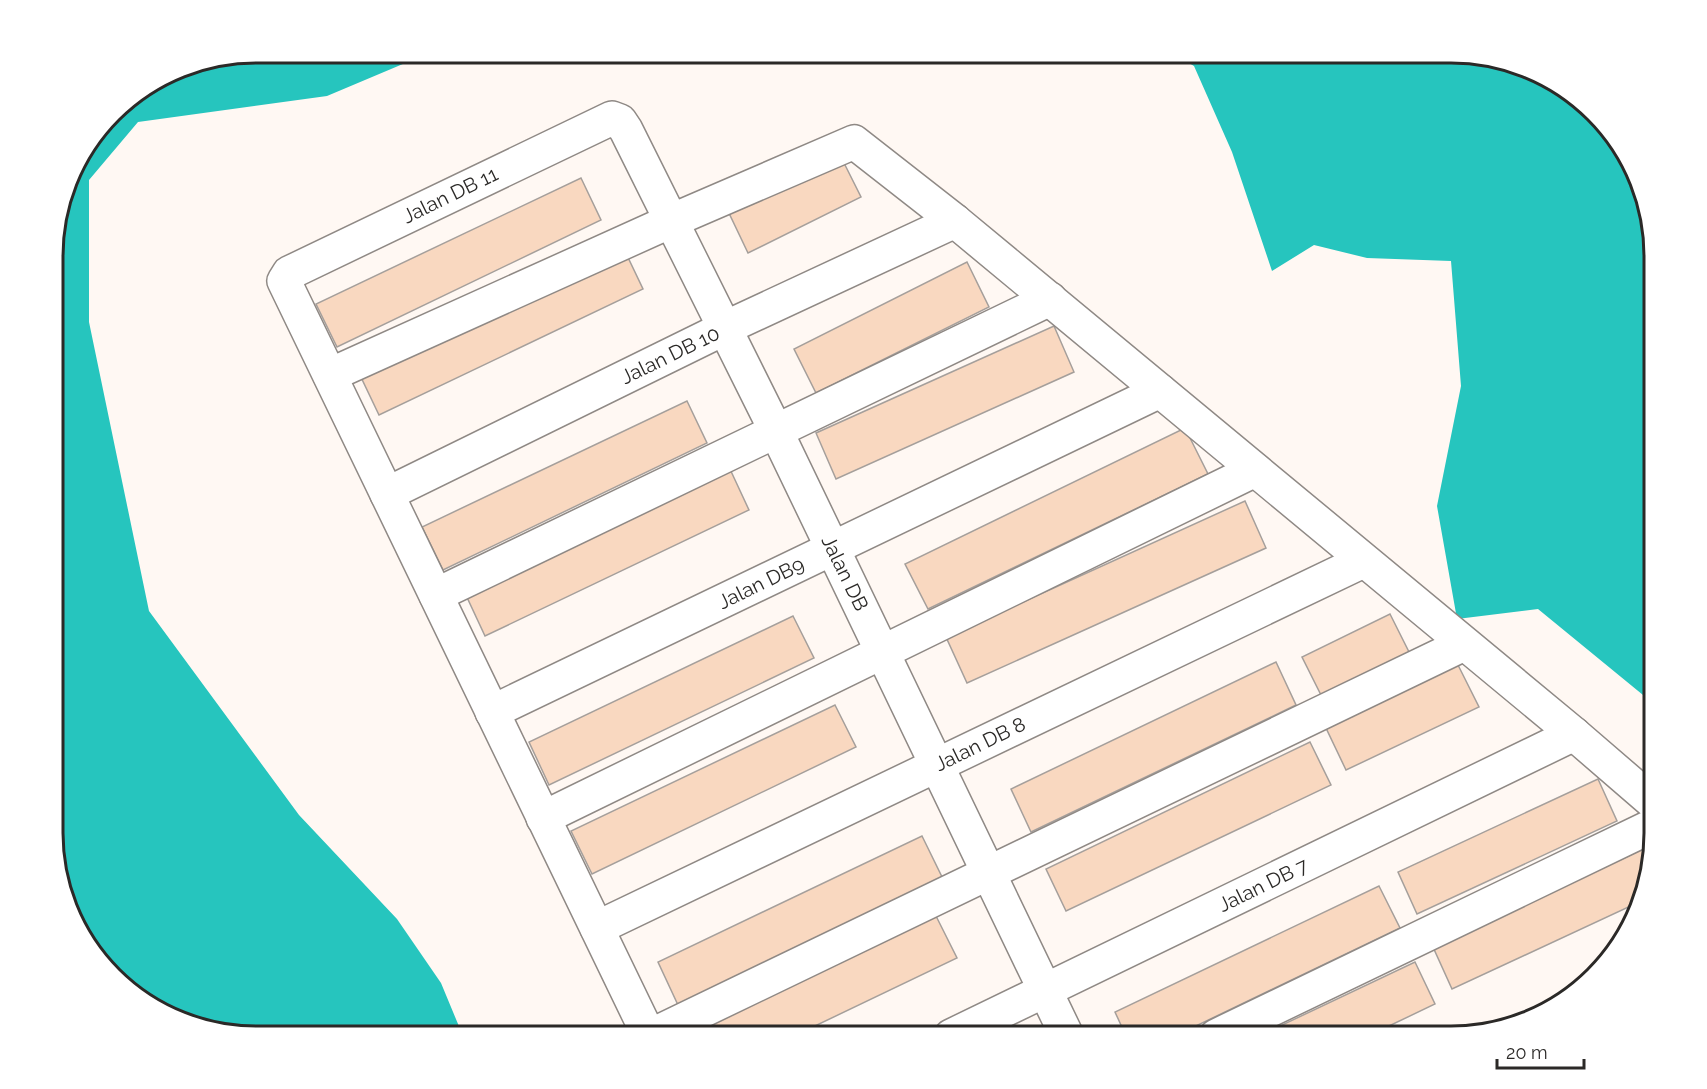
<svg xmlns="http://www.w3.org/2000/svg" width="1707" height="1089" viewBox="0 0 1707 1089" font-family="Raleway,sans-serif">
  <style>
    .water { fill: #26c5be }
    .building { fill: #f9d8c0; stroke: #a59f9b; stroke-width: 1.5 }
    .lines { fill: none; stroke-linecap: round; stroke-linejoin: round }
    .minor-casing { stroke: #8f8985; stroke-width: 36 }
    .minor { stroke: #fff; stroke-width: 33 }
    .labels { text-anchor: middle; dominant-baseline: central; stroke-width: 4.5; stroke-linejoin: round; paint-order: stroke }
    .street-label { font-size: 20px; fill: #2b2927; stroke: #fff }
    .rim { fill: none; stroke: #2b2927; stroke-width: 3 }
  </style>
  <rect width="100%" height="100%" fill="#fff8f3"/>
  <g class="water">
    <path d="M256,53H429L327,96L138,122L89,180V322L149,611L299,815L397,919L441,983L463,1036H255L191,1026L143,1002L87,946L54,860V229L74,165L121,103L178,68Z"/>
    <path d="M1172,53H1452L1516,63L1564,87L1627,154L1654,242V704L1538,609L1457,619L1437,506L1461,386L1451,261L1367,258L1314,245L1272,271L1232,152L1194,66Z"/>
  </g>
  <g class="building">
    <path d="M840,155L861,197L748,253L728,211Z"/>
    <path d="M581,178L601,220L337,347L316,304Z"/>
    <path d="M623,247L643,289L379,415L359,373Z"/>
    <path d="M967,262L989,307L816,393L794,349Z"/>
    <path d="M1054,326L1074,372L836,479L816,433Z"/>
    <path d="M687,401L707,443L443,570L422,527Z"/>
    <path d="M1185,428L1208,474L928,609L905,564Z"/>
    <path d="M729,467L749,510L485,636L465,593Z"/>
    <path d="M1245,501L1266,548L967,683L946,637Z"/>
    <path d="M1390,614L1411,656L1323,699L1302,657Z"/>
    <path d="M793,616L814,658L549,785L529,742Z"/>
    <path d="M1276,662L1296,705L1031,832L1011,789Z"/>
    <path d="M1458,665L1479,707L1346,770L1326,728Z"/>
    <path d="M835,705L856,747L592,874L571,831Z"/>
    <path d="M1310,742L1331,785L1066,911L1046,869Z"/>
    <path d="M1598,779L1617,821L1417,914L1398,872Z"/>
    <path d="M922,836L943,879L678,1005L658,962Z"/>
    <path d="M1654,844L1635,904L1452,989L1433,947Z"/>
    <path d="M1379,886L1400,928L1175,1036H1126L1115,1012Z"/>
    <path d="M936,916L957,958L794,1036H684Z"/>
    <path d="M1415,962L1435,1004L1368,1036H1259Z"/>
  </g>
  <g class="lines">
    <defs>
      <g id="minor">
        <path d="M330,375L671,221L854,142L955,221L1574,734L1654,803"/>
        <path d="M387,494L725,328L955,221"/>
        <path d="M436,595L1050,299"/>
        <path d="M492,712L1160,391"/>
        <path d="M543,818L1255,470"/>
        <path d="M597,928L1363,561"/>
        <path d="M649,1036L284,281L289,273L612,118L620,121L626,130L776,431L1067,1036"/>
        <path d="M650,1036L1464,644"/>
        <path d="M951,1036L1574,734"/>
        <path d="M1216,1036L1654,825"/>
      </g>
    </defs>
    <use href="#minor" class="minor-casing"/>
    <use href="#minor" class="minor"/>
  </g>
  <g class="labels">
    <g class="street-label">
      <text transform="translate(450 195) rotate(-26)">Jalan DB 11</text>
      <text transform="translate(670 355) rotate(-26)">Jalan DB 10</text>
      <text transform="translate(845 573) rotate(64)">Jalan DB</text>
      <text transform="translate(761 583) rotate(-26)">Jalan DB9</text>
      <text transform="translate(980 744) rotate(-26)">Jalan DB 8</text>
      <text transform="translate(1263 885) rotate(-26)">Jalan DB 7</text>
    </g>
  </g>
  <path d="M0 0H1707V1089H0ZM256 63H1451A193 193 0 0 1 1644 256V833A193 193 0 0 1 1451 1026H256A193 193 0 0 1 63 833V256A193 193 0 0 1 256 63Z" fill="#fff" fill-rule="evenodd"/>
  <path class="rim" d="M256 63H1451A193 193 0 0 1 1644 256V833A193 193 0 0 1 1451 1026H256A193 193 0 0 1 63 833V256A193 193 0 0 1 256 63Z"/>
  <path d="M1497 1059v9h87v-9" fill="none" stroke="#2b2927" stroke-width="3"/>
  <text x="1506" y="1059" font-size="18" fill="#2b2927" stroke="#ffffff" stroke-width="4.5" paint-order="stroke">20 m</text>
</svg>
